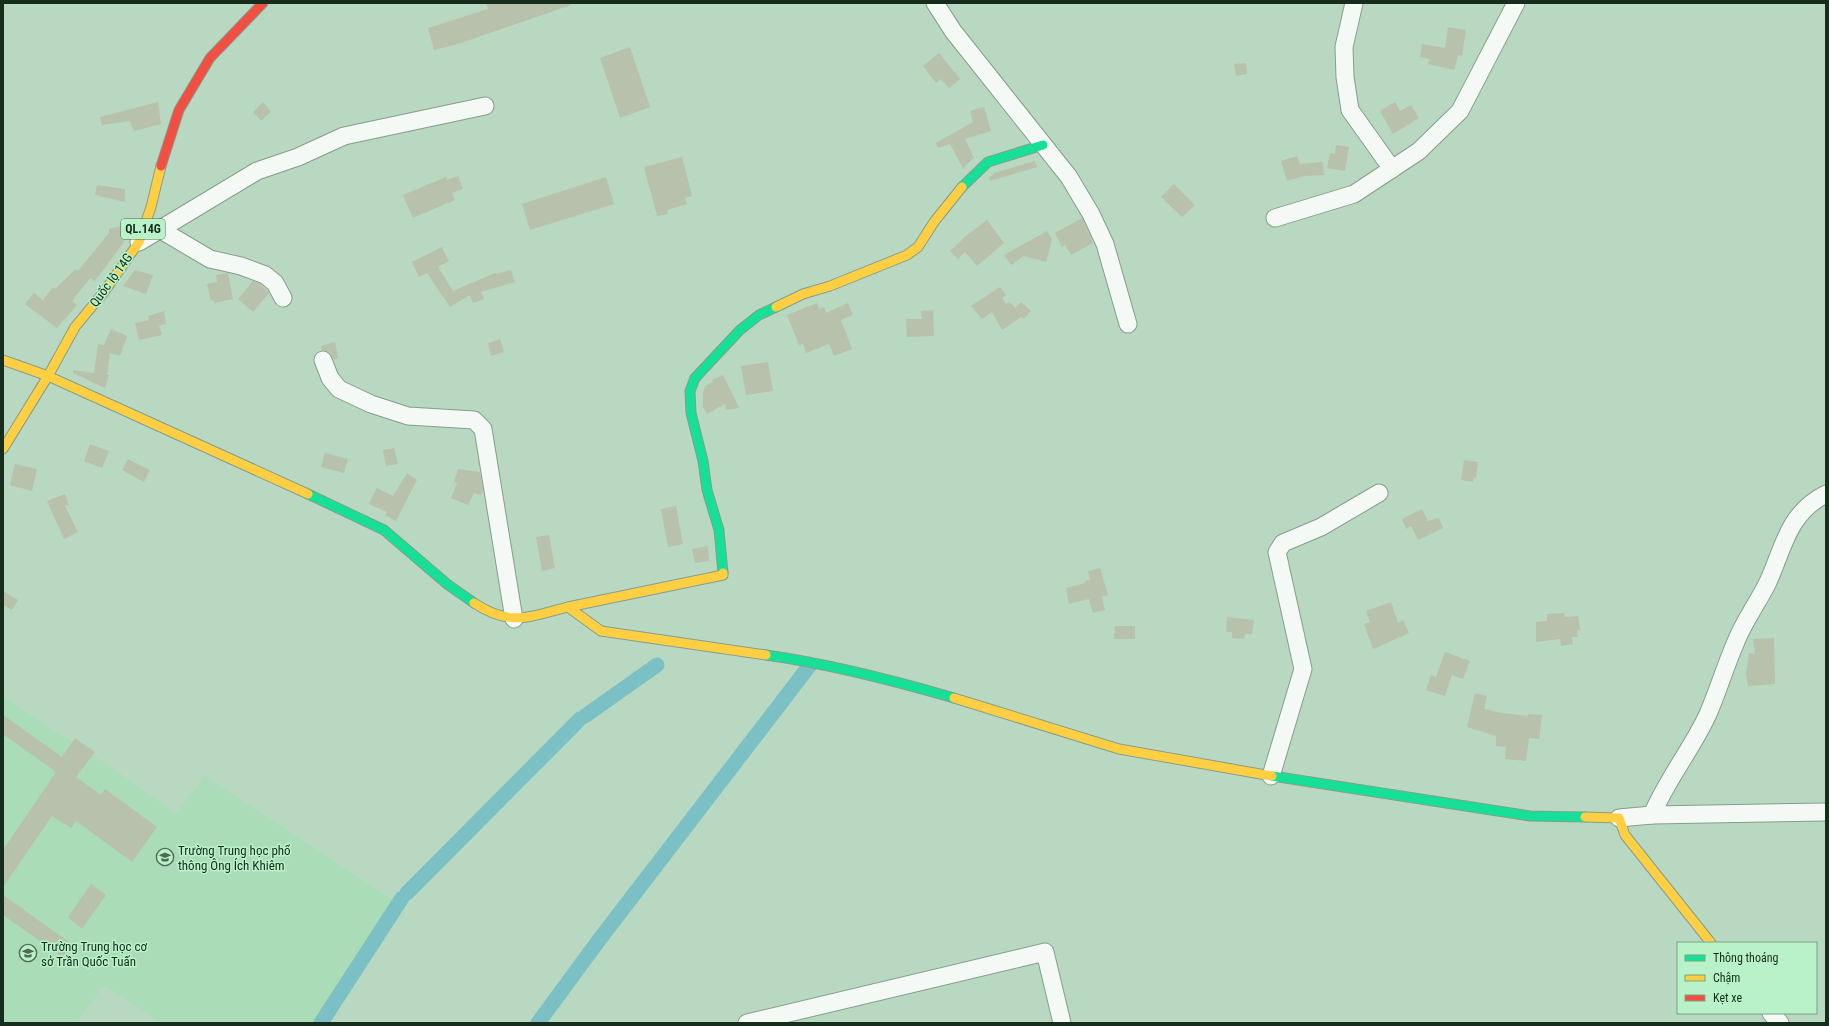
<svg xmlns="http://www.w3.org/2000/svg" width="1829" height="1026" viewBox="0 0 1829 1026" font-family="'Roboto Condensed',sans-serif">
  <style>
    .built { fill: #abdcb8 }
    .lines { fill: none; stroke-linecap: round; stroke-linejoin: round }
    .canal { stroke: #7bc0c4; stroke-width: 15 }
    .building { fill: #b7c1ab }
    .street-casing { stroke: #859e8c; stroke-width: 19 }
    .fast-casing { stroke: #859e8c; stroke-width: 11 }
    .slow-casing { stroke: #859e8c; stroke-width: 11 }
    .jam-casing { stroke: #859e8c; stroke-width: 11 }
    .path { stroke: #c5cfc8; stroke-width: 2.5; stroke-dasharray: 1 3; stroke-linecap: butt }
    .street { stroke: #f4f9f6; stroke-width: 17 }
    .fast { stroke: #16e098; stroke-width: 9 }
    .slow { stroke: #ffcf43; stroke-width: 9 }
    .jam { stroke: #f24e42; stroke-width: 9 }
    .labels { text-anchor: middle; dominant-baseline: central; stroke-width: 3; stroke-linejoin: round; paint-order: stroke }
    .shield { fill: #b9f2c8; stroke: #476850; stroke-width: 1 }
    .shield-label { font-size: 12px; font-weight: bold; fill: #162d1d }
    .street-label { font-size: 13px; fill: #162d1d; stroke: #b9f2c8 }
    .poi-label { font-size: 13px; fill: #162d1d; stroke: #b9f2c8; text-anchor: start }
  </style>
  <rect width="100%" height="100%" fill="#b9d8c1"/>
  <path class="built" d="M3,696L117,771L176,814L204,776L393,900L314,1023H161L104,985L77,1023H3Z"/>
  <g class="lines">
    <g class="canal">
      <path d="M585,716L657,665"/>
      <path d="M407,893L580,719"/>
      <path d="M321,1023L402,898"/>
      <path d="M538,1023L599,940L810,665"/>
    </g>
  </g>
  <g class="building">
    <path d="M486,3H570L571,5L458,44L434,50L428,28L488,9Z"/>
    <path d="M1448,27L1466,30L1462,56L1458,55L1454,70L1428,64L1429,59L1420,57L1422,44L1445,48Z"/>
    <path d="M630,47L650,107L620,118L600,58Z"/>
    <path d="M939,53L960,79L949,88L941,79L936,83L923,66Z"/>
    <path d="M1246,63L1247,74L1236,76L1234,64Z"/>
    <path d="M158,102L161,124L134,131L130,121L102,125L100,117Z"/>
    <path d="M263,102L271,112L261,121L253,112Z"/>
    <path d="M1395,102L1400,111L1411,105L1419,118L1393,134L1380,111Z"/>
    <path d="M984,107L991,131L965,139L974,158L963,168L950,144L938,148L936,143L973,122L970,111Z"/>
    <path d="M1336,145L1349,147L1345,171L1327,168L1330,153L1335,154Z"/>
    <path d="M1297,156L1300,164L1323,162L1324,175L1304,176L1287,181L1281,161Z"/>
    <path d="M682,157L692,196L685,198L687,204L667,210L668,214L657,216L644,167Z"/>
    <path d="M1035,161L1037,167L990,181L989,178L994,173Z"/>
    <path d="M458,176L463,189L452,193L455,200L413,218L403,195L446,177L447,180Z"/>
    <path d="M606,177L614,204L530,230L522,204Z"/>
    <path d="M1174,184L1195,205L1182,217L1161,197Z"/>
    <path d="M97,185L125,189V202L95,195Z"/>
    <path d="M1082,218L1093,243L1071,255L1065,245L1062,247L1055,233Z"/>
    <path d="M987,220L1004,243L977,266L965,252L958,259L950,251L966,236Z"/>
    <path d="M121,226L124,242L95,281L90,278L72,301L77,305L57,328L25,304L34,293L43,300L53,287L55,289L76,269L78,271L109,233V229Z"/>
    <path d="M1047,231L1052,239L1046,262L1024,256L1011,265L1004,255Z"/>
    <path d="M442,247L449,261L438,267L453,291L495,273L496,274L511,270L515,282L481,292L484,299L473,303L470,295L450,307L427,273L419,277L412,262Z"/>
    <path d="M135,270L153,275L146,294L123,286Z"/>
    <path d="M228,273L233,299L214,303V300L211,301L207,284L217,282L216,275Z"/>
    <path d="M253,281L260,284L269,293L253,312L238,299Z"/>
    <path d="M1000,287L1006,295L1002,298L1006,304L1010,302L1015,308L1021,302L1031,311L1024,319L1021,317L1002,330L992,312L982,319L971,306Z"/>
    <path d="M817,303L819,309L824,307L826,313L848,303L853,315L841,320L852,349L834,356L829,344L806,353L803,344L799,345L787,315Z"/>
    <path d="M933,310L934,336L907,337L906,319H922L921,311Z"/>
    <path d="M164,311L166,324L159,326L162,335L139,340L135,323L149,320L148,316Z"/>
    <path d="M111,329L127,336L120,356L110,353L107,375H109L105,388L73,373V370L94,373L98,344L104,345Z"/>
    <path d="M500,339L504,352L491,356L488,343Z"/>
    <path d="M335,342L338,358L334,360L330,352L322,350L321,346Z"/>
    <path d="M768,362L773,391L746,395L741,366Z"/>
    <path d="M723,375L739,408L726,410L725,404L707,414L703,407V393L705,386L713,382L712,380Z"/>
    <path d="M90,444L109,451L102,468L84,461Z"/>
    <path d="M394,448L398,464L386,466L383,450Z"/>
    <path d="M325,453L348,459L344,473L321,467Z"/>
    <path d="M128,459L150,470L144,482L122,470Z"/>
    <path d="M1464,460L1478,462L1476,478L1474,477L1473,482L1461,480Z"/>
    <path d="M15,464L37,469L32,491L10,485Z"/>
    <path d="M458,469L480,472L483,490L481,495L474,493L468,505L451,498L457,483L454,482Z"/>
    <path d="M407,473L417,480L396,521L385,515L387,512L369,504L377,488L393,496Z"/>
    <path d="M65,494L69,505L65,506L78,532L64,539L47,501Z"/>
    <path d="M676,506L683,544L668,547L661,509Z"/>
    <path d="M1422,509L1428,521L1439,518L1443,528L1418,540L1411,526L1406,529L1402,519Z"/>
    <path d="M549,535L555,568L542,571L536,537Z"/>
    <path d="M708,546L709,561L695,563L692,549Z"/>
    <path d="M1100,568L1108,595L1102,597L1105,610L1093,613L1089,599L1069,604L1066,588L1085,583V581L1090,580L1088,571Z"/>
    <path d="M3,591L18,600L12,610L3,605Z"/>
    <path d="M1391,602L1398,623L1403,620L1409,633L1373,649L1364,624L1370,622L1366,611Z"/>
    <path d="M1564,613L1565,617L1578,616L1580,630H1577L1578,637H1572L1573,644L1561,646L1560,639L1536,642V622L1547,621V614Z"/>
    <path d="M1227,617L1254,620L1252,634H1245L1244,639L1232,638V632H1226Z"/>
    <path d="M1115,626H1135V639H1114Z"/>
    <path d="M1774,638L1775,684L1748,686L1746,674L1749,653L1755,654L1753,639Z"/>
    <path d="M1445,652L1470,661L1463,679L1452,675L1445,696L1426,690L1431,675L1436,677Z"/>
    <path d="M1475,693L1487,696L1484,709L1501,713L1528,716V714L1542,715L1539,739L1529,738L1526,761L1505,759L1506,747L1496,746V736L1467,727Z"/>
    <path d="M3,715L62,757L75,738L95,752L76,777L101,795L105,789L157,827L132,862L76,821L71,828L52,816L3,887V850L56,772L3,734Z"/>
    <path d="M91,884L106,895L82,929L68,917Z"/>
    <path d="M3,895L73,945L64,958L3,915Z"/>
  </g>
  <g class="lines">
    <defs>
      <g id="street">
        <path d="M935,3L953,31L1069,177L1091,214L1105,244L1128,324"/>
        <path d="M1354,3L1344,47L1345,77L1350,110L1392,169"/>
        <path d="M1275,218L1354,194L1419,151L1460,111L1516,3"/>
        <path d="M161,230L210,259L241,266L265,275L275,283L283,298"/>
        <path d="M139,242L257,171L298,157L344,136L485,106"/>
        <path d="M323,360L330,378L339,389L371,404L408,416L474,420L483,429L514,619"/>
        <path d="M1271,776L1303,669L1277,552L1283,543L1321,527L1379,493"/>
        <path d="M1652,815C1667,779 1692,749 1708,714C1718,691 1725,667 1735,644C1743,622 1758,603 1768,582C1784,547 1788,513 1826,494"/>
        <path d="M1619,818L1652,815L1826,812"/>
        <path d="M1771,1013L1780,1023"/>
        <path d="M747,1023L1045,952L1062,1023"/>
      </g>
      <g id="fast">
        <path d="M962,187L988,162L1043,145"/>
        <path d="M308,494L384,530L447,584L474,603"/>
        <path d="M723,573L719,530L707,490L703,461L691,413L690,391L695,378L740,330L759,315L776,307"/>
        <path d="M766,655C830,664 892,680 954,698"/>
        <path d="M1272,776L1530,816L1585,817"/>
      </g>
      <g id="slow">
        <path d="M776,307L803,294L830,286L907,255L918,247L934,222L962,187"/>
        <path d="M3,360L48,376L308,494"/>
        <path d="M3,449L48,376L75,327L104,292L139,242L151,207L161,166"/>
        <path d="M474,603C511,627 528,617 568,607L601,631L766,655"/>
        <path d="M568,607L723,575V573"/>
        <path d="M954,698L1119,749L1272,776"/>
        <path d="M1585,817L1619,818L1625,835L1711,943"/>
      </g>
      <path id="jam" d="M161,166L179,110L210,58L263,3"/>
    </defs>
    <use href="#street" class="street-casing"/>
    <use href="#fast" class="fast-casing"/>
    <use href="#slow" class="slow-casing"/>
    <use href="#jam" class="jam-casing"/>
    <path class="path" d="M1314,650L1353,648"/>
    <use href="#street" class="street"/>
    <use href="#fast" class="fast"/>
    <use href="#slow" class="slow"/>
    <use href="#jam" class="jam"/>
  </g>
  <defs>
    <symbol id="school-ring" viewBox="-11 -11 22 22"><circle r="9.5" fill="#b9f2c8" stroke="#4f6956" stroke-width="1.5"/><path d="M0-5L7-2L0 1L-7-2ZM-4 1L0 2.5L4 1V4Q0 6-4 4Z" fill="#4f6956"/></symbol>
  </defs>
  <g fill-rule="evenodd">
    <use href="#school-ring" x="155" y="847" width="20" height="20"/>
    <use href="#school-ring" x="18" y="943" width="20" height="20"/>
  </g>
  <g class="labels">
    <rect class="shield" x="121" y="219" width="44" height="20" rx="3"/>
    <g class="shield-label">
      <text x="143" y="229">QL.14G</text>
    </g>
    <g class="street-label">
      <text transform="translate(111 280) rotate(-54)">Quốc lộ 14G</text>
    </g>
    <g class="poi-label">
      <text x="178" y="850">Trường Trung học phổ<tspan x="178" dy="15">thông Ông Ích Khiêm</tspan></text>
      <text x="41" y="946">Trường Trung học cơ<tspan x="41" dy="15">sở Trần Quốc Tuấn</tspan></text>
    </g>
  </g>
  <rect width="1829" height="1026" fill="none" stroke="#162d1d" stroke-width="8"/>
  <rect x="1677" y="942" width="140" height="72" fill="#b9f2c8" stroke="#78a384"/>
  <rect x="1685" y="955" width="20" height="6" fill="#16e098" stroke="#78a384"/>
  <text x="1713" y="962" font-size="12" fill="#162d1d">Thông thoáng</text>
  <rect x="1685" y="975" width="20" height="6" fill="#ffcf43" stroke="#78a384"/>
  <text x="1713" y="982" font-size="12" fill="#162d1d">Chậm</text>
  <rect x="1685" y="995" width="20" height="6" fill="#f24e42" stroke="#78a384"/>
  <text x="1713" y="1002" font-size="12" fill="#162d1d">Kẹt xe</text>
</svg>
